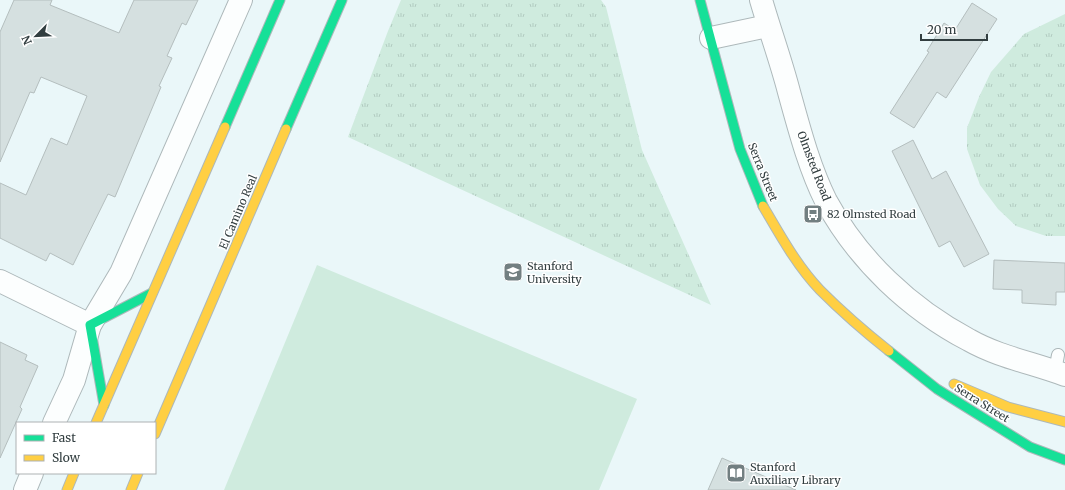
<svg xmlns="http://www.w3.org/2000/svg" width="1065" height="490" viewBox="0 0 1065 490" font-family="Merriweather,serif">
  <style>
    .grass { fill: url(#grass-tufts) }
    .green { fill: #cfebde }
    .building { fill: #d5e0e0; stroke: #b4bebe }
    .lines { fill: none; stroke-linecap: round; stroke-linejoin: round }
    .lane-casing { stroke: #adb8ba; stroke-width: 14 }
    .street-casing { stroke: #adb8ba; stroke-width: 24 }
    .fast-casing { stroke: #adb8ba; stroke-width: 11 }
    .slow-casing { stroke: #adb8ba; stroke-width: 11 }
    .lane { stroke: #fcfefe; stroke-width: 12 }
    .street { stroke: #fcfefe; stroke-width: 22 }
    .fast { stroke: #16e098; stroke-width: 9 }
    .slow { stroke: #ffcf43; stroke-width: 9 }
    .labels { text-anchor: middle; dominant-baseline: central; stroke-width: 3; stroke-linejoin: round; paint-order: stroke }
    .street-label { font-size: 11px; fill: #323e40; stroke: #fff }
    .poi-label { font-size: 11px; fill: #323e40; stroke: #fff; text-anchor: start }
  </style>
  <defs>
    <pattern id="grass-tufts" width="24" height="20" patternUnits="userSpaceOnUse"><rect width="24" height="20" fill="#cfebde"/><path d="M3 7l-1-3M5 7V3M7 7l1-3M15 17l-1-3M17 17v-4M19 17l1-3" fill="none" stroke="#b2cbc0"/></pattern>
  </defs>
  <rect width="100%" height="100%" fill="#eaf7f9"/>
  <g class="grass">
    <path d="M401,0H601L606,7L642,150L711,305L348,137L388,31Z"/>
    <path d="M1065,14V236H1046L1016,226L998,209L980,185L967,149V128L979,97L991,72L1024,34Z"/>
  </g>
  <path class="green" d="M317,265L637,399L599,490H224Z"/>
  <g class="building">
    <path d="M14,0H52L50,5L119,33L134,0H198L186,25L182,23L167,56L172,58L159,86L161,87L115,197L108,194L73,265L50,253L46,261L0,238V183L26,195L51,138L67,145L87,96L41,77L34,93L30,92L0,162V32Z"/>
    <path d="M972,3L997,19L946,98L937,92L914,128L890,113L929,52L927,51L944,23L955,30Z"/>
    <path d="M913,140L932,179L946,171L989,254L964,267L950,241L939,247L892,151Z"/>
    <path d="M994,260L1065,263V292H1056V305L1022,303V290L993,289Z"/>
    <path d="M0,342L27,355L25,360L38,366L20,407L22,409L0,458Z"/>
    <path d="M722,458L796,490H708Z"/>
  </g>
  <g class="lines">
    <defs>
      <path id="lane" d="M1055,371L1058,355"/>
      <g id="street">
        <path d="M761,0C770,31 781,61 789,92C799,128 809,167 826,201C858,260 910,309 969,340C999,357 1033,363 1065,375"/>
        <path d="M711,38L768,26"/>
        <path d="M0,281L90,325"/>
        <path d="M54,423L74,380L90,325L121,273L241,0"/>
        <path d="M25,490L32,473"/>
      </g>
      <g id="fast">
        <path d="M700,0L740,149L763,206"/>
        <path d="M225,127L280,0"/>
        <path d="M286,129L342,0"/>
        <path d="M889,351L937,389L1030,447L1065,460"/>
        <path d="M104,405L90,325L152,293"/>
      </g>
      <g id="slow">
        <path d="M763,206C780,235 797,266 820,290C842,312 865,332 889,351"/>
        <path d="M954,384L1008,407L1065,422"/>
        <path d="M96,423L225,127"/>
        <path d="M155,434L286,129"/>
        <path d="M67,490L74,473"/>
        <path d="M131,490L138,473"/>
      </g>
    </defs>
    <use href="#lane" class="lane-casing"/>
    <use href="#street" class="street-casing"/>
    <use href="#fast" class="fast-casing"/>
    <use href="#slow" class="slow-casing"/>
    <use href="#lane" class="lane"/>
    <use href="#street" class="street"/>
    <use href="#fast" class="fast"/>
    <use href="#slow" class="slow"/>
  </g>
  <defs>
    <symbol id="bus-square" viewBox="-11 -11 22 22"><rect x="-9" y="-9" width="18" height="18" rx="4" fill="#727f81" stroke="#fff"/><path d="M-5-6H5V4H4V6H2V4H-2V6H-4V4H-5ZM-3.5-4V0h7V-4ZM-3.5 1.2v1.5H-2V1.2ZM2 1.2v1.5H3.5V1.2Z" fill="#fff"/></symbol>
    <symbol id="university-square" viewBox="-11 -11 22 22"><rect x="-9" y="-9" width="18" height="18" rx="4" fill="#727f81" stroke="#fff"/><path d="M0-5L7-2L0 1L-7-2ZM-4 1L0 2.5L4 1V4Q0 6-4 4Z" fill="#fff"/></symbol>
    <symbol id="library-square" viewBox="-11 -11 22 22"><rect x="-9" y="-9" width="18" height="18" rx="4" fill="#727f81" stroke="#fff"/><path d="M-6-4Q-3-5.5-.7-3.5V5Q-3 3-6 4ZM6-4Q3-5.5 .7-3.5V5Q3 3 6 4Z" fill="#fff"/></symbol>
  </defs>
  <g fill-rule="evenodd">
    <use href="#bus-square" x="802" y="203" width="22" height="22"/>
    <use href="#university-square" x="502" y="261" width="22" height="22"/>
    <use href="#library-square" x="725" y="462" width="22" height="22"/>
  </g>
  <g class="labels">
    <g class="street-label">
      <text transform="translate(814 166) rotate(69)">Olmsted Road</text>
      <text transform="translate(763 172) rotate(68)">Serra Street</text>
      <text transform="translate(238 212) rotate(-67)">El Camino Real</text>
      <text transform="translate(982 403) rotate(32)">Serra Street</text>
    </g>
    <g class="poi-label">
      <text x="827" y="214">82 Olmsted Road</text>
      <text x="527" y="266">Stanford<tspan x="527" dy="13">University</tspan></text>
      <text x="750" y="467">Stanford<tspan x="750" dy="13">Auxiliary Library</tspan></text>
    </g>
  </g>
  <rect x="16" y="422" width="140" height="52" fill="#ffffff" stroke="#adb2b3"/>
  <rect x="24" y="435" width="20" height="6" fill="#16e098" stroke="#adb2b3"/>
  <text x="52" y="442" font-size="12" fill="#323e40">Fast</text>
  <rect x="24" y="455" width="20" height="6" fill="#ffcf43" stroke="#adb2b3"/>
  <text x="52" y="462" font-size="12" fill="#323e40">Slow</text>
  <g transform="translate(36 36) rotate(246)" stroke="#ffffff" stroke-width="3" paint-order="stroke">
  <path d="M0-3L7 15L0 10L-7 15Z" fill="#323e40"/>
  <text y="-6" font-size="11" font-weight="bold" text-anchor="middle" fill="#323e40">N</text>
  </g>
  <path d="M921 34v6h66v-6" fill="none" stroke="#323e40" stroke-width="2"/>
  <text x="927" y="34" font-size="12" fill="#323e40" stroke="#ffffff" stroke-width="3" paint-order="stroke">20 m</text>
</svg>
